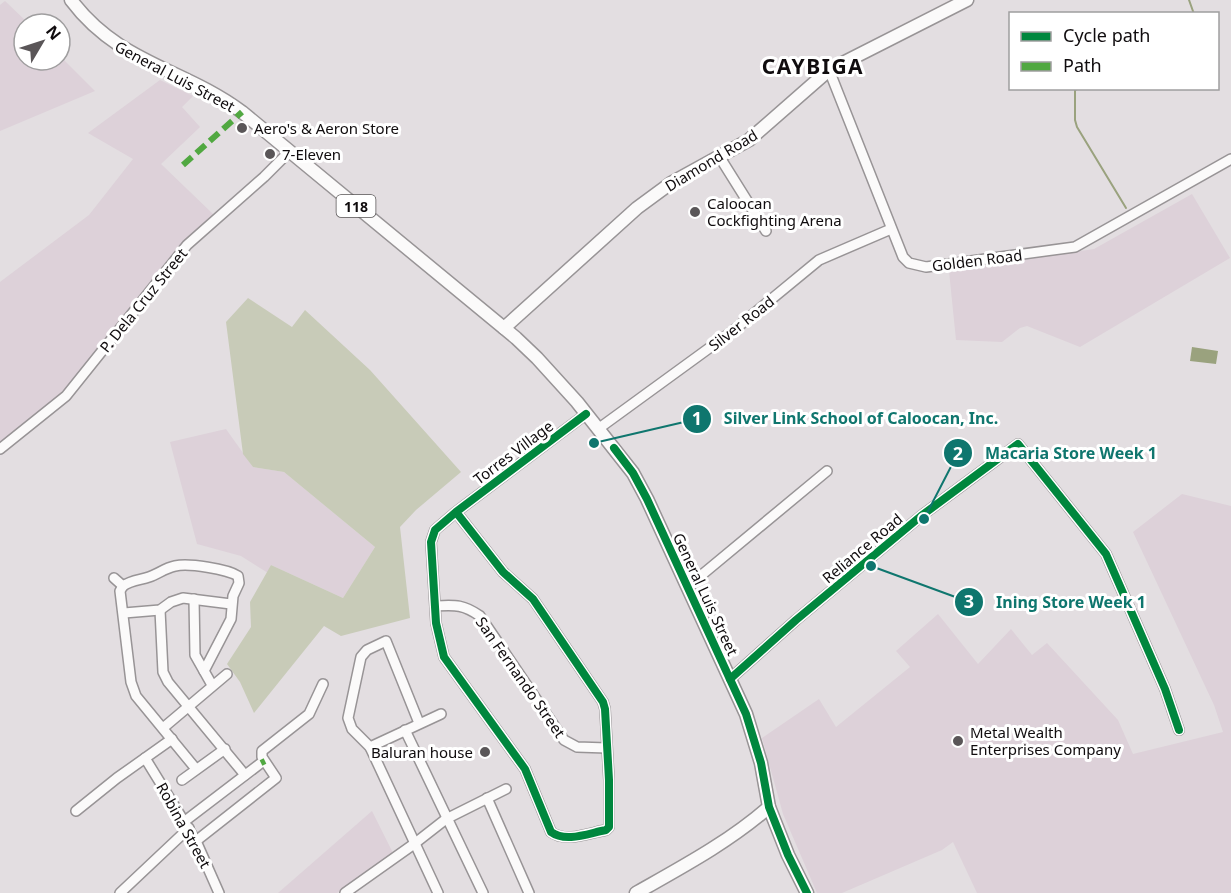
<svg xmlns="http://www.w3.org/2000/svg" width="1231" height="893" viewBox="0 0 1231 893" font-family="'Noto Sans',sans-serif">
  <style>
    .built { fill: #ddd1d9 }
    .green { fill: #c8cbb8 }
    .water { fill: #9aa27e }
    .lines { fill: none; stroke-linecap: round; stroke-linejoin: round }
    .stream { stroke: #9aa27e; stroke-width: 2 }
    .minor-casing { stroke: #989496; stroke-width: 12 }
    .major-casing { stroke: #989496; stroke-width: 15 }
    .minor { stroke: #fbfafa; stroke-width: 9 }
    .major { stroke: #fbfafa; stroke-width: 12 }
    .quiet { stroke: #51a841; stroke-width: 6; stroke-dasharray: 12 6; stroke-linecap: butt }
    .cycleway-casing { stroke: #fff; stroke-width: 11 }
    .cycleway { stroke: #00873e; stroke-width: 8 }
    .poi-dot { fill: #5a5658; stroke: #fff; stroke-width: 2 }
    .labels { text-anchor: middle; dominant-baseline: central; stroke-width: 6; stroke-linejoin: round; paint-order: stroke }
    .shield { fill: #fff; stroke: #585556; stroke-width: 1.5 }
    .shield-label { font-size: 14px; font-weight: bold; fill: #100c0e }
    .street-label { font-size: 15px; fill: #100c0e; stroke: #fff }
    .poi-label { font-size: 15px; fill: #100c0e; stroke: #fff; text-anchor: start }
    .district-label { font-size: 21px; font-weight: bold; letter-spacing: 1.5px; fill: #100c0e; stroke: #fff }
    .leader { fill: none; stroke: #0f766e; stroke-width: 2 }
    .callout-dot { fill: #0f766e; stroke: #fff; stroke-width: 2 }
    .mark-label { font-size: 18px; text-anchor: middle; font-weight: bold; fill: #fff }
    .callout-label { font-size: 16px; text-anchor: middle; font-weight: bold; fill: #0f766e; stroke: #fff; stroke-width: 6; stroke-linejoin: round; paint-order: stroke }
  </style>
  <rect width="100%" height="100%" fill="#e3dee1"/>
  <g class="built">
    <path d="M5,1L29,24H24V60H60V56L95,91L0,131V5Z"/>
    <path d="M160,80L193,96L182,107L200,127L161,164L214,215L61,398L0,444V282L89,215L133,159L88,133Z"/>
    <path d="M1192,194L1230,258L1080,347L1027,326L1020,328L1002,342L956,340L949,271L1094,249Z"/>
    <path d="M226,429L253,467L284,472L375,547L343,598L271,565L268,573L241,556L197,544L170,442Z"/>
    <path d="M1182,494L1231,506V893H977L953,842L942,850L842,893H817L783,814L762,738L819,699L836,727L910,667L896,651L938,614L978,664L1011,629L1032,655L1047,643L1118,720L1133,754L1223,732L1214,705L1133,532Z"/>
    <path d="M372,811L393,853L337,893H278Z"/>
  </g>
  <path class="green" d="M248,298L292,327L305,310L370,370L461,472L416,510L400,527L410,618L341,636L324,626L254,713L240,682L227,664L251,627L250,602L271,565L343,598L375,547L284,472L253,467L243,454L226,322Z"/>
  <path class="water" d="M1192,347L1218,351L1216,364L1190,361Z"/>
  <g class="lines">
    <g class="stream">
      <path d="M1189,0L1194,14"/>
      <path d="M1079,88L1075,90V120L1077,127L1126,208"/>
    </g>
    <defs>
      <g id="minor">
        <path d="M829,70L903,257L909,263L926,267L1075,247L1231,159"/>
        <path d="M719,156L766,231"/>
        <path d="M598,429L734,330L819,260L891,229"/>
        <path d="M0,449L66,396L187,245L264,177L289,152"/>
        <path d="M456,512L503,572L533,599L603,702L605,709L609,780V827L606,830C589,833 566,843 551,832L525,769L444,657L436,623L431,542L435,530L456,512L586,414"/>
        <path d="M114,578L123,586"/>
        <path d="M686,583L698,578L827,471"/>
        <path d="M123,586C131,580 140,580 149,577C158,574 165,568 175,566C189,563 227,569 238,576L239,583L233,596L231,619L204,671"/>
        <path d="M123,586L120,591L131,682L136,696L196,769"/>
        <path d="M194,599L195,655L212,685"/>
        <path d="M435,606C455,605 463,604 480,616L564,740L577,747L607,748"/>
        <path d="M160,610L163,672L168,682L245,775"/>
        <path d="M124,613L160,610L171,602L183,598L231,604"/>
        <path d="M730,679L796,620L921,516L1018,444L1106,554L1165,689L1179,730"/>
        <path d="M419,723L386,641L367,650L361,657L348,718L352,729L370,747L438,893"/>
        <path d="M163,728L227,674"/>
        <path d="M405,730L483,893"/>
        <path d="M370,747L441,714"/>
        <path d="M145,758L196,841L219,893"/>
        <path d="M182,780L225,749"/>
        <path d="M487,798L529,893"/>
        <path d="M76,811L117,778L172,739"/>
        <path d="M185,821L261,763"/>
        <path d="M196,841L276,778L262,757V751L309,714L323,684"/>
        <path d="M120,893L189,828"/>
        <path d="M345,893L414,844L446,819L506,789"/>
      </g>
      <g id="major">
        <path d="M71,0C119,64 183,68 242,112L516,338L537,358L577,402L633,473L647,499L746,714L761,763L769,807L788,855L807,893"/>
        <path d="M504,328L637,208L671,183L749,140L829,70L967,0"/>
        <path d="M636,893C682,867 729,842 769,807"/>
      </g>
    </defs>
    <use href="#minor" class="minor-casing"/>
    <use href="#major" class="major-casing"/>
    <use href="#minor" class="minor"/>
    <use href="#major" class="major"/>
    <g class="quiet">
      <path d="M183,165L242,112"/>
      <path d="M261,763L265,761"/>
    </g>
    <defs>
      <g id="cycleway">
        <path d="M614,448L633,473L647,499L746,714L761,763L769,807L788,855L807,893"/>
        <path d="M456,512L503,572L533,599L603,702L605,709L609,780V827L606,830C589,833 566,843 551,832L525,769L444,657L436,623L431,542L435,530L456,512L586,414"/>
        <path d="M730,679L796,620L921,516L1018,444L1106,554L1165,689L1179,730"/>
      </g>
    </defs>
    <use href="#cycleway" class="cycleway-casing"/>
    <use href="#cycleway" class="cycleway"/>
  </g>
  <g class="poi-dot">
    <circle cx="242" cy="128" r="6"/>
    <circle cx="270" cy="154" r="6"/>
    <circle cx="695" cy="212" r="6"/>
    <circle cx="958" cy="741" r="6"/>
    <circle cx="485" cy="752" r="6"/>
  </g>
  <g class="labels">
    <rect class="shield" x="336.5" y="195" width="39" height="22" rx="4.5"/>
    <g class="shield-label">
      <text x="356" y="206">118</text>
    </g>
    <g class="street-label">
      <text transform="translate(175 76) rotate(28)">General Luis Street</text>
      <text transform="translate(711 160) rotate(-31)">Diamond Road</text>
      <text transform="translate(977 260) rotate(-7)">Golden Road</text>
      <text transform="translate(143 300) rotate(-51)">P. Dela Cruz Street</text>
      <text transform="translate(741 323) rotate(-38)">Silver Road</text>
      <text transform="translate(513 452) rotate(-37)">Torres Village</text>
      <text transform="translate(862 548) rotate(-40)">Reliance Road</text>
      <text transform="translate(706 594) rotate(65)">General Luis Street</text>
      <text transform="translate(521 677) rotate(55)">San Fernando Street</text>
      <text transform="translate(184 825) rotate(61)">Robina Street</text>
    </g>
    <g class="poi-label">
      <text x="254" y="128">Aero's &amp; Aeron Store</text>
      <text x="282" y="154">7-Eleven</text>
      <text x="707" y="203">Caloocan<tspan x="707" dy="17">Cockfighting Arena</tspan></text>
      <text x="970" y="732">Metal Wealth<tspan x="970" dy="17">Enterprises Company</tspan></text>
      <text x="473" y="752" text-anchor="end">Baluran house</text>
    </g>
    <g class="district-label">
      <text x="813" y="66">CAYBIGA</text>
    </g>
  </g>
  <path class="leader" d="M594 443L697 419M924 519L958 453M871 566L969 602"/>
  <g class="callout-dot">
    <circle cx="594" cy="443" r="6"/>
    <circle cx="924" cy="519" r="6"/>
    <circle cx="871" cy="566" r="6"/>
    <circle cx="697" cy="419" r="15"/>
    <circle cx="958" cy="453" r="15"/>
    <circle cx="969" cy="602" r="15"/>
  </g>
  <g class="mark-label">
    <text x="697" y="425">1</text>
    <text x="958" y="460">2</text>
    <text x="969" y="608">3</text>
  </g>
  <g class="callout-label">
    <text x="861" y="424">Silver Link School of Caloocan, Inc.</text>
    <text x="1071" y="459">Macaria Store Week 1</text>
    <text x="1071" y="608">Ining Store Week 1</text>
  </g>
  <rect x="1009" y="12" width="210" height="78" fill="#ffffff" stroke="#9f9e9f" stroke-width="1.5"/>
  <rect x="1021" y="32" width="30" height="9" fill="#00873e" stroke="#9f9e9f" stroke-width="1.5"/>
  <text x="1063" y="42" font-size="18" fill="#100c0e">Cycle path</text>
  <rect x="1021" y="62" width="30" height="9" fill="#51a841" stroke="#9f9e9f" stroke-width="1.5"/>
  <text x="1063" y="72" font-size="18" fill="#100c0e">Path</text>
  <g transform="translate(42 42) rotate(51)"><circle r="28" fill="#ffffff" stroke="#9f9e9f" stroke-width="1.5"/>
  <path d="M0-4.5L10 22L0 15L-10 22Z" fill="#5a5658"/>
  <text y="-9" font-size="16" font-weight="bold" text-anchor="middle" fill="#100c0e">N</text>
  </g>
</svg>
